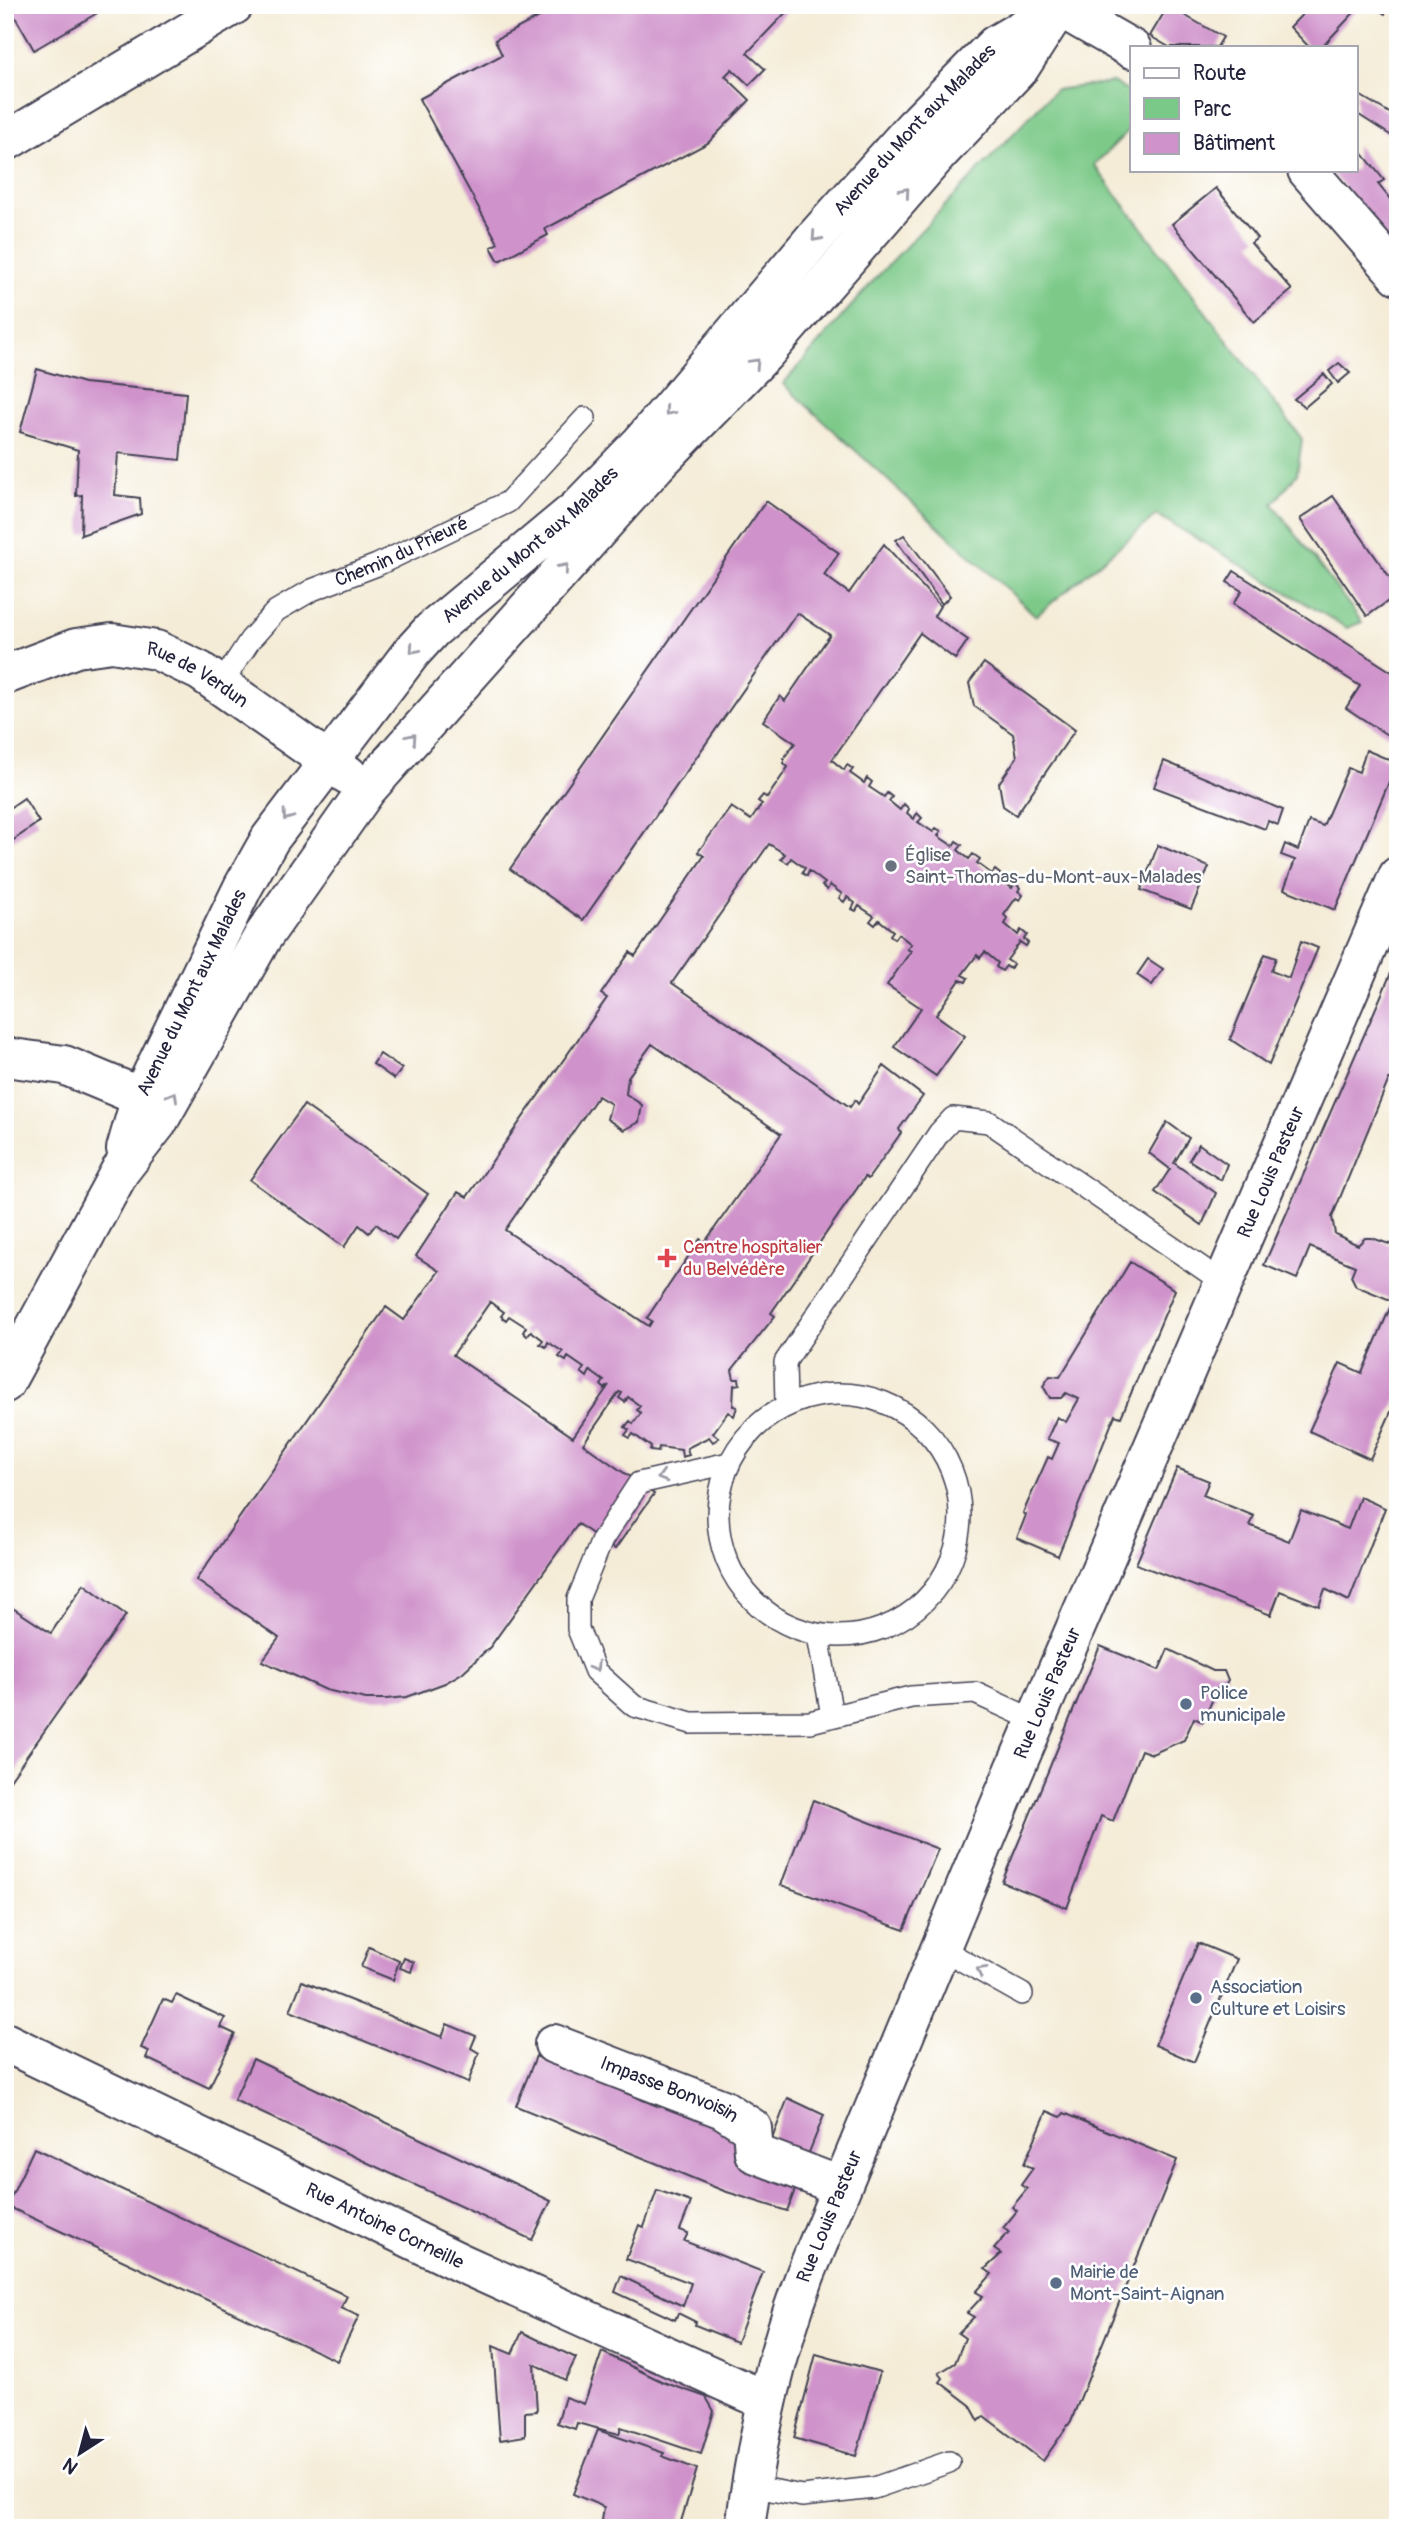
<svg xmlns="http://www.w3.org/2000/svg" width="1403" height="2533" viewBox="0 0 1403 2533" font-family="Pangolin,sans-serif">
  <style>
    .green { fill: #7bc988; stroke: #4e7662; stroke-width: 2 }
    .building { fill: #cf92ca; fill-rule: evenodd }
    .lines { fill: none; stroke-linecap: round; stroke-linejoin: round }
    .lane-casing { stroke: #424052; stroke-width: 24 }
    .street-casing { stroke: #424052; stroke-width: 42 }
    .secondary-casing { stroke: #424052; stroke-width: 42 }
    .lane { stroke: #fff; stroke-width: 21 }
    .street { stroke: #fff; stroke-width: 38 }
    .secondary { stroke: #fff; stroke-width: 38 }
    .oneway { stroke: #9c9ca7 }
    .worship-dot { fill: #6b7280; stroke: #fff; stroke-width: 2.5 }
    .health-dot { fill: #e0444e; stroke: #fff; stroke-width: 2.5 }
    .service-dot { fill: #5c6f8a; stroke: #fff; stroke-width: 2.5 }
    .labels { text-anchor: middle; dominant-baseline: central; stroke-width: 5; stroke-linejoin: round; paint-order: stroke }
    .street-label { font-size: 19px; fill: #22223b; stroke: #fff }
    .worship-label { font-size: 19px; fill: #5b616d; stroke: #fff; text-anchor: start }
    .health-label { font-size: 19px; fill: #be3a42; stroke: #fff; text-anchor: start }
    .service-label { font-size: 19px; fill: #4e5e75; stroke: #fff; text-anchor: start }
  </style>
  <rect width="100%" height="100%" fill="#fff"/>
  <filter id="ink" filterUnits="userSpaceOnUse"><feTurbulence type="fractalNoise" baseFrequency=".0143" numOctaves="2"/><feDisplacementMap in="SourceGraphic" scale="14" xChannelSelector="R" yChannelSelector="G"/><feConvolveMatrix kernelMatrix="1 2 1 2 8 2 1 2 1" color-interpolation-filters="sRGB"/></filter>
  <filter id="wash" filterUnits="userSpaceOnUse"><feTurbulence type="fractalNoise" baseFrequency=".00686" numOctaves="4" result="noise"/><feDisplacementMap in="SourceGraphic" scale="28" xChannelSelector="R" yChannelSelector="G"/><feGaussianBlur stdDeviation="1.57" result="paint"/><feColorMatrix in="noise" values="0 0 0 0 0 0 0 0 0 0 0 0 0 0 0 0 0 1.4 0 .05"/><feComposite in="paint" operator="in"/></filter>
  <g filter="url(#wash)">
    <rect width="100%" height="100%" fill="#f4ecd7"/>
    <path class="green" d="M1113,82L1132,94V127L1094,165L1302,439L1297,474L1273,504L1362,622L1347,628L1157,515L1036,616L783,384L874,280L1055,90Z"/>
    <g id="blocks">
      <g class="building">
        <path d="M15,5H95L99,12L34,50L10,8Z"/>
        <path d="M562,5H580L586,11L597,5H793L747,53L765,69L749,85L732,69L725,76L750,100L708,143L545,229L548,235L499,261L491,247L498,243L419,99L502,55L495,40Z"/>
        <path d="M1311,5H1361L1322,47H1309L1290,27Z"/>
        <path d="M1372,5H1392L1385,14Z"/>
        <path d="M1168,6L1223,37L1217,47H1169L1150,36Z"/>
        <path d="M1356,93L1398,118V140L1356,113Z"/>
        <path d="M1356,145L1384,180L1378,184L1398,209V254L1330,170H1356Z"/>
        <path d="M1216,188L1257,238L1251,243L1292,290L1254,322L1172,224Z"/>
        <path d="M1339,363L1350,373L1338,383L1329,371Z"/>
        <path d="M37,369L84,383L186,393L180,460L118,453L115,495L140,498L141,514L81,535L82,495L76,496L78,450L20,432Z"/>
        <path d="M1324,374L1332,384L1305,407L1294,399Z"/>
        <path d="M1333,496L1398,589V594L1367,616L1300,519Z"/>
        <path d="M766,501L839,553L824,575L849,593L884,544L940,606L934,616L968,640L955,659L920,633L832,760L844,770L847,765L853,769L850,773L864,783L867,778L872,782L869,787L884,797L887,793L892,797L889,801L900,810L904,804L909,809L907,813L914,819L917,813L922,818L918,822L933,832L936,828L941,831L938,836L953,846L956,841L962,845L958,850L969,859L973,854L980,859L977,863L992,874L995,870L1000,874L998,877L1012,888L1015,883L1020,888L1018,891L1023,895L1020,900L1016,898L1004,915L1008,919L1005,924L1018,935L1021,930L1027,935L1024,939L1028,943L1026,946L1020,942L1007,960L1013,964L1010,969L1006,966L1002,971L996,967L998,963L985,952L980,958L977,955L962,975L968,978L966,982L960,980L936,1015L965,1036L936,1076L894,1047L921,1008L887,985L911,951L907,949L911,944L898,934L894,939L890,935L893,931L879,920L875,925L870,921L874,916L859,906L856,911L852,909L855,903L847,897L844,902L839,898L842,894L830,885L827,890L822,886L825,883L809,871L807,876L802,873L805,868L791,858L788,863L781,859L785,854L769,844L672,983L850,1107L855,1100L858,1104L884,1066L923,1096L899,1129L901,1133L868,1179L865,1177L771,1313L775,1316L732,1370L734,1379H739L740,1384L734,1385L733,1406L737,1407L734,1416L728,1412L713,1433L719,1438L713,1442L709,1437L687,1448L689,1455L682,1457L681,1450L659,1447L658,1452L650,1451L651,1447L633,1434L630,1438L625,1435L629,1430L625,1427L630,1421L633,1424L641,1413L637,1410L640,1406L628,1397L625,1402L619,1398L622,1393L619,1392L583,1444L654,1494L615,1549L578,1524L490,1647L462,1673L445,1683L407,1697L386,1699H366L326,1690L262,1661L279,1638L196,1580L386,1307L404,1320L439,1271L416,1256L458,1192L467,1197L607,998L601,994L630,952L635,956L704,856L698,852L731,807L751,820L762,804L758,801L763,795L767,798L788,767L784,763V758L795,743L763,721L780,696L785,701L830,635L797,613L583,920L510,869ZM652,1044L781,1134L705,1242L700,1239L647,1318L652,1321L649,1326L505,1230L598,1096L611,1104L607,1119L624,1130L639,1122L642,1105L626,1094L628,1077ZM490,1302L504,1312L501,1316L506,1320L509,1316L526,1327L523,1332L527,1336L531,1331L543,1340L540,1344L546,1347L548,1342L563,1352L559,1357L566,1361L568,1357L584,1368L581,1372L587,1377L590,1371L604,1381L601,1385L605,1389L609,1385L573,1437L453,1355Z"/>
        <path d="M904,535L950,596L942,604L896,540Z"/>
        <path d="M1234,571L1398,676V742L1346,708L1360,686L1233,604L1242,591L1227,582Z"/>
        <path d="M984,663L1075,730L1016,815L1003,806L999,783L1017,757L1013,734L974,706L969,683Z"/>
        <path d="M1366,750L1397,763L1335,910L1284,889L1295,860L1281,855L1285,844L1298,850L1309,821L1323,826L1348,768L1359,772Z"/>
        <path d="M1164,761L1283,810L1278,825L1268,821L1265,829L1154,787Z"/>
        <path d="M24,798L39,822L5,846V811Z"/>
        <path d="M1158,845L1209,867L1191,909L1141,890Z"/>
        <path d="M1301,941L1318,948L1269,1065L1230,1039L1265,954L1276,958L1271,971L1289,978Z"/>
        <path d="M1398,957V1037L1393,1041L1398,1043V1077L1389,1079L1332,1217L1335,1234L1358,1245L1365,1238H1372L1398,1247V1396L1370,1459L1309,1431L1340,1363L1362,1373L1393,1301L1356,1286L1351,1276L1355,1266L1310,1247L1297,1279L1264,1265Z"/>
        <path d="M1148,959L1163,969L1152,985L1137,975Z"/>
        <path d="M380,1054L402,1069L394,1079L373,1064Z"/>
        <path d="M304,1105L428,1194L396,1239L376,1224L369,1233L359,1225L344,1247L250,1180Z"/>
        <path d="M1167,1122L1189,1138L1174,1163L1216,1193L1202,1225L1155,1192L1170,1169L1149,1153Z"/>
        <path d="M1199,1144L1227,1164L1221,1180L1189,1160Z"/>
        <path d="M1130,1262L1175,1290L1121,1417L1115,1415L1058,1556L1017,1538L1026,1515L1023,1513L1048,1457L1052,1459L1059,1443L1047,1439L1057,1417L1066,1422L1079,1399L1066,1393L1061,1398H1050L1043,1386L1050,1376L1060,1377Z"/>
        <path d="M1177,1468L1209,1481L1203,1495L1254,1516L1249,1525L1289,1541L1301,1510L1348,1529L1360,1497L1385,1508L1349,1601L1325,1589L1319,1606L1280,1591L1271,1615L1136,1564Z"/>
        <path d="M84,1584L126,1615L5,1787V1603L51,1633Z"/>
        <path d="M1100,1646L1159,1670L1168,1649L1213,1671H1224L1228,1681L1225,1686L1217,1689L1203,1722L1194,1718L1184,1740L1152,1754L1141,1750L1113,1821L1101,1816L1067,1908L1002,1882Z"/>
        <path d="M813,1800L938,1849L904,1930L781,1885Z"/>
        <path d="M1198,1943L1237,1959L1194,2062L1155,2045Z"/>
        <path d="M369,1947L399,1961L393,1980L361,1967Z"/>
        <path d="M404,1958L414,1962L411,1972L400,1968Z"/>
        <path d="M302,1981L442,2037L447,2024L476,2036L471,2048L479,2053L468,2083L290,2011Z"/>
        <path d="M176,1995L225,2018L220,2027L235,2034L209,2088L146,2058L149,2051L141,2048L163,1999L172,2003Z"/>
        <path d="M555,2054L624,2083L621,2091L657,2106L659,2099L682,2105L799,2179L787,2211L724,2191L516,2106L536,2056L551,2064Z"/>
        <path d="M253,2059L551,2201L532,2240L234,2100Z"/>
        <path d="M788,2098L824,2115L806,2160L770,2144Z"/>
        <path d="M1047,2111L1061,2117L1064,2113L1177,2160L1071,2421L1043,2461L984,2416L979,2421L970,2405L940,2382L943,2378L939,2373L955,2363L965,2338L958,2333L974,2317L967,2313L983,2296L976,2292L992,2274L985,2269L1001,2254L994,2249L1009,2232L1003,2228L1017,2211L1012,2207L1027,2189L1021,2185L1033,2168L1024,2164Z"/>
        <path d="M34,2148L347,2296L341,2308L359,2316L337,2361L7,2206Z"/>
        <path d="M657,2190L691,2202L680,2230L688,2233L684,2241L763,2272L737,2342L695,2325L696,2322L678,2313L675,2320L615,2292L621,2276L683,2306L691,2283L626,2259L639,2225L644,2227Z"/>
        <path d="M522,2332L576,2358L565,2380L534,2364L537,2411L525,2412V2436L500,2440L493,2346L512,2354Z"/>
        <path d="M602,2352L663,2382L706,2397L714,2411L701,2454L621,2427L619,2434L577,2423L575,2429L557,2423L565,2397L584,2404Z"/>
        <path d="M816,2354L880,2372L856,2456L794,2438Z"/>
        <path d="M598,2430L664,2453L662,2456L697,2469L679,2528H601L604,2507L573,2494Z"/>
        <path d="M1033,2522V2528H929V2525Z"/>
      </g>
    </g>
  </g>
  <g filter="url(#ink)">
    <use href="#blocks" fill-opacity="0" stroke="#424052" stroke-width="2"/>
    <g class="lines">
      <defs>
        <g id="lane">
          <path id="s1" d="M220,686L250,640L276,611L312,590L377,565L508,502L585,418"/>
          <circle cx="839" cy="1515" r="121"/>
          <path d="M786,1405L785,1362L939,1133L953,1118L989,1122L1224,1283"/>
          <path d="M729,1463L639,1483L602,1540L578,1599V1629L595,1671L634,1706L691,1723L810,1722L911,1697L975,1693L1036,1721"/>
          <path d="M818,1635L832,1716"/>
          <path d="M940,1948L1022,1994"/>
          <path d="M751,2486L802,2496L874,2488L949,2462"/>
        </g>
        <g id="street">
          <path d="M1059,7L1132,49"/>
          <path d="M1307,170L1398,275"/>
          <path d="M5,1057L64,1065L141,1097"/>
          <path id="s2" d="M5,2042L461,2263L767,2401"/>
          <path id="s3" d="M554,2044L723,2109L752,2128L754,2153L840,2186"/>
          <path id="s4" d="M745,2528C756,2441 775,2355 806,2273L1003,1797L1398,876"/>
        </g>
        <g id="secondary">
          <path d="M5,142L234,5"/>
          <path id="s5" d="M5,675L76,648L112,643L156,650L200,671L348,775"/>
          <path id="s6" d="M126,1149L141,1097L243,887L270,839L411,653L432,630L577,509L641,443L812,241L914,127L995,45L1051,12"/>
          <path d="M5,1383L120,1171L158,1122L262,938L367,789L656,465L765,353L938,154L1021,66L1059,7"/>
        </g>
      </defs>
      <use href="#lane" class="lane-casing"/>
      <use href="#street" class="street-casing"/>
      <use href="#secondary" class="secondary-casing"/>
      <use href="#lane" class="lane"/>
      <use href="#street" class="street"/>
      <use href="#secondary" class="secondary"/>
    </g>
    <defs><path id="oneway-chevron" d="M-2-3.5L2.5 0L-2 3.5" fill="none" stroke-width="1.6" stroke-linecap="round" stroke-linejoin="round" transform="scale(1.75)"/></defs>
    <g class="oneway">
      <use href="#oneway-chevron" transform="translate(905 192) rotate(-49)"/>
      <use href="#oneway-chevron" transform="translate(816 237) rotate(132)"/>
      <use href="#oneway-chevron" transform="translate(755 363) rotate(-47)"/>
      <use href="#oneway-chevron" transform="translate(669 411) rotate(131)"/>
      <use href="#oneway-chevron" transform="translate(564 568) rotate(-48)"/>
      <use href="#oneway-chevron" transform="translate(414 649) rotate(131)"/>
      <use href="#oneway-chevron" transform="translate(412 738) rotate(-49)"/>
      <use href="#oneway-chevron" transform="translate(287 816) rotate(126)"/>
      <use href="#oneway-chevron" transform="translate(173 1096) rotate(-60)"/>
      <use href="#oneway-chevron" transform="translate(662 1477) rotate(164)"/>
      <use href="#oneway-chevron" transform="translate(595 1667) rotate(58)"/>
      <use href="#oneway-chevron" transform="translate(981 1971) rotate(-151)"/>
    </g>
  </g>
  <circle class="worship-dot" cx="891" cy="866" r="7"/>
  <path class="health-dot" d="M663.5 1247.5h7v7h7v7h-7v7h-7v-7h-7v-7h7z"/>
  <g class="service-dot">
    <circle cx="1186" cy="1704" r="7"/>
    <circle cx="1196" cy="1998" r="7"/>
    <circle cx="1056" cy="2283" r="7"/>
  </g>
  <g class="labels">
    <g class="street-label">
      <text stroke="none"><textPath href="#s6" startOffset="1304">Avenue du Mont aux Malades</textPath></text>
      <text stroke="none"><textPath href="#s6" startOffset="737">Avenue du Mont aux Malades</textPath></text>
      <text stroke="none"><textPath href="#s1" startOffset="233">Chemin du Prieuré</textPath></text>
      <text stroke="none"><textPath href="#s5" startOffset="205">Rue de Verdun</textPath></text>
      <text stroke="none"><textPath href="#s6" startOffset="170">Avenue du Mont aux Malades</textPath></text>
      <text stroke="none"><textPath href="#s4" startOffset="1458">Rue Louis Pasteur</textPath></text>
      <text stroke="none"><textPath href="#s4" startOffset="891">Rue Louis Pasteur</textPath></text>
      <text stroke="none"><textPath href="#s3" startOffset="124">Impasse Bonvoisin</textPath></text>
      <text stroke="none"><textPath href="#s4" startOffset="324">Rue Louis Pasteur</textPath></text>
      <text stroke="none"><textPath href="#s2" startOffset="422">Rue Antoine Corneille</textPath></text>
    </g>
    <g class="worship-label">
      <text x="905" y="855">Église<tspan x="905" dy="22">Saint-Thomas-du-Mont-aux-Malades</tspan></text>
    </g>
    <g class="health-label">
      <text x="683" y="1247">Centre hospitalier<tspan x="683" dy="22">du Belvédère</tspan></text>
    </g>
    <g class="service-label">
      <text x="1200" y="1693">Police<tspan x="1200" dy="22">municipale</tspan></text>
      <text x="1210" y="1987">Association<tspan x="1210" dy="22">Culture et Loisirs</tspan></text>
      <text x="1070" y="2272">Mairie de<tspan x="1070" dy="22">Mont-Saint-Aignan</tspan></text>
    </g>
  </g>
  <rect width="1403" height="2533" fill="none" stroke="#fff" stroke-width="28"/>
  <rect x="1130" y="46" width="228" height="126" fill="#ffffff" stroke="#a7a7b1" stroke-width="2"/>
  <rect x="1144" y="68" width="35" height="10" fill="#ffffff" stroke="#a7a7b1" stroke-width="2"/>
  <text x="1193" y="80" font-size="21" fill="#22223b">Route</text>
  <rect x="1144" y="98" width="35" height="21" fill="#7bc988" stroke="#a7a7b1" stroke-width="2"/>
  <text x="1193" y="116" font-size="21" fill="#22223b">Parc</text>
  <rect x="1144" y="133" width="35" height="21" fill="#cf92ca" stroke="#a7a7b1" stroke-width="2"/>
  <text x="1193" y="150" font-size="21" fill="#22223b">Bâtiment</text>
  <g transform="translate(80 2453) rotate(216)" stroke="#ffffff" stroke-width="5" paint-order="stroke">
  <path d="M0-5L12 26L0 18L-12 26Z" fill="#22223b"/>
  <text y="-10" font-size="19" font-weight="bold" text-anchor="middle" fill="#22223b">N</text>
  </g>
</svg>
